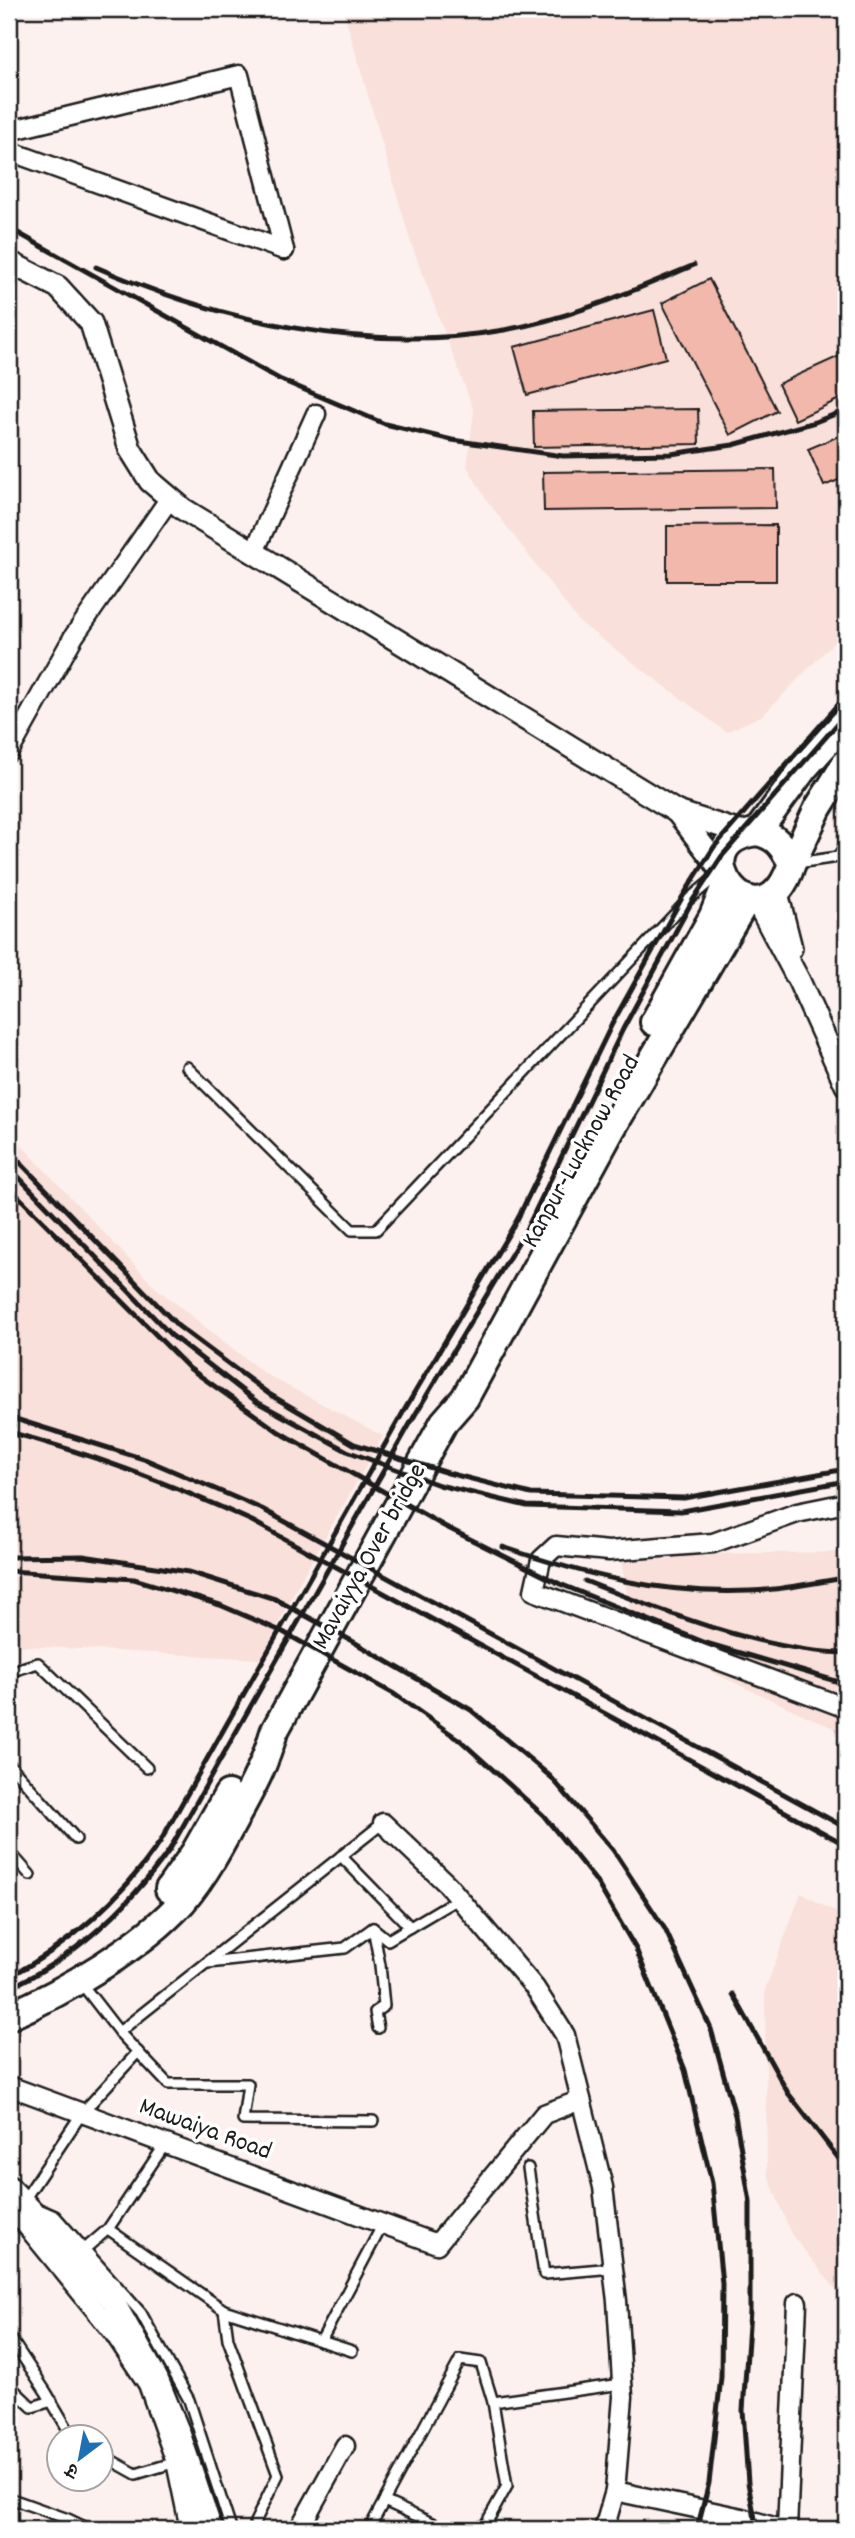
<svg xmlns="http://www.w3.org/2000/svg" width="855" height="2538" viewBox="0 0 855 2538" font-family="Dekko,'Playpen Sans Deva',sans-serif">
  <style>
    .built { fill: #f9e0da }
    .building { fill: #f2b8ab; stroke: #1c1c1c; stroke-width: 2 }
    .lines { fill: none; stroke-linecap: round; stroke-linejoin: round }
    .service-casing { stroke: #1c1c1c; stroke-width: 14 }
    .minor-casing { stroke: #1c1c1c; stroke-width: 23 }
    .tertiary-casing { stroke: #1c1c1c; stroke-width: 26 }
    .primary-casing { stroke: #1c1c1c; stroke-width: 32 }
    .service { stroke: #fff; stroke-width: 9 }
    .minor { stroke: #fff; stroke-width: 18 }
    .tertiary { stroke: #fff; stroke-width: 21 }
    .primary { stroke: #fff; stroke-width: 26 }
    .rail { stroke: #1c1c1c; stroke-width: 5 }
    .labels { text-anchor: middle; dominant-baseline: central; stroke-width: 7; stroke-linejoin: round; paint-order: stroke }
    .street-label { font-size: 26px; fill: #1c1c1c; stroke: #fff }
  </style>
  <rect width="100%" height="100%" fill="#fcf1ee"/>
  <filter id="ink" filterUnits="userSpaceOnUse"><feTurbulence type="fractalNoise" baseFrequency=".0143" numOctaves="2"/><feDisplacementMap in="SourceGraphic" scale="14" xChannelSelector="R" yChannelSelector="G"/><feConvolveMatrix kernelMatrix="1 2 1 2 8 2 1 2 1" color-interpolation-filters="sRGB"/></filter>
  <g filter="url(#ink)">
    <g class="built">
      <path d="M343,9H846V630L763,715L726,732L579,622L486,499L467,466L474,411L411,243Z"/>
      <path d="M9,1132L156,1288L265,1374L383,1436L295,1590L261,1659L9,1645Z"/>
      <path d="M846,1552V1734L635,1637L620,1555Z"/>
      <path d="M801,1893L846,1918V2302L791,2234L767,2172L765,1990Z"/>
    </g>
    <g class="building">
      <path d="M709,279L777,411L730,435L662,303Z"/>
      <path d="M654,310L666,358L527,395L514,347Z"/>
      <path d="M846,353V396L795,420L778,384Z"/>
      <path d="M698,409L699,444L534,447L533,411Z"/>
      <path d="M846,433V477L824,486L808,449Z"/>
      <path d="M775,469L776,508L544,511L543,472Z"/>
      <path d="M776,525V581H667V526Z"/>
    </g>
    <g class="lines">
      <defs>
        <g id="service">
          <path d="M797,863L838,857L846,844"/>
          <path d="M187,1067L352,1230H376L687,901L720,873"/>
          <path d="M9,1672L38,1663L147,1768"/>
          <path d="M9,1764L76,1839"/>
          <path d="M9,1851L30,1875"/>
          <path d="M341,1856L410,1927"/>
          <path d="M373,1928L380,1965L384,2006L375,2012L378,2028"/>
          <path d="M208,1963L345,1948L373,1928L388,1940L459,1898"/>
          <path d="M81,1983L119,2032L168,2084H248L243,2120L373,2121"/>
          <path d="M119,2032L383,1823"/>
          <path d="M528,2168L544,2274L613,2268"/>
          <path d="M24,2200L82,2113L138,2052"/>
          <path d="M39,2209L55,2216L141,2313L189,2400L231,2529"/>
          <path d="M108,2229L224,2310L352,2351"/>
          <path d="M86,2248L108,2229L166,2143"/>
          <path d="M224,2310L228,2339L278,2475L255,2522"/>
          <path d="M9,2336L46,2392L70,2433L75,2436"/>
          <path d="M321,2341L383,2224"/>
          <path d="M9,2385L32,2407L52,2401"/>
          <path d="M102,2455L136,2474L176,2462"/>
          <path d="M9,2498L68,2519L89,2529"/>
          <path d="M384,2501L445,2529"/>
          <path d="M369,2529L460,2360L481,2363L493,2402L622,2384"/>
          <path d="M483,2529L507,2486L493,2402"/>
        </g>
        <g id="minor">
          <path d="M9,131L239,75L284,250"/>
          <path d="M9,151L284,250"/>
          <path d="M254,552L316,414"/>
          <path d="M9,752L74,636L170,498"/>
          <path d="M846,1503L797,1513L713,1543L609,1551L556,1546L541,1560L534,1591L846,1708"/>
          <path d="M383,1823L447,1884L535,1988L565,2035L603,2187L617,2301L623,2397L615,2491"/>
          <path d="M9,2086L437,2244L544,2114L581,2100"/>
          <path d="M12,2208L114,2333L148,2384L176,2462L190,2529"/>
          <path d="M299,2529L345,2446"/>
          <path d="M604,2529L615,2491L742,2518L781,2529"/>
          <path d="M787,2529L797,2303"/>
        </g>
        <g id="tertiary">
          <path d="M9,262L58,287L91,323L130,449L150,481L183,509L677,812L746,834"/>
          <path d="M677,812L722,871"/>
          <path d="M777,893L791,948"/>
          <path d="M756,900L799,981L846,1085"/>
          <path d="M9,2187L60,2240L113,2301L157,2379L179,2433L211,2529"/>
        </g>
        <g id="primary">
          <path d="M757,832C777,836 783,847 792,863C762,959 672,843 757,832Z"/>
          <path d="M757,832L804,768L846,721"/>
          <path d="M792,863L818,808L846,763"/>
          <path d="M654,1022L713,916L726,884"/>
          <path d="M169,1889L195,1852L228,1794"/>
          <path d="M9,2016C64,1992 143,1946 183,1901C205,1875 221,1845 237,1815C253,1786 265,1764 274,1732L444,1422L465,1398L611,1130L747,899"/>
        </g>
      </defs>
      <use href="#service" class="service-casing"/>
      <use href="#minor" class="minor-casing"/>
      <use href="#tertiary" class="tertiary-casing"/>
      <use href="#primary" class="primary-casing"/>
      <use href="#service" class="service"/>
      <use href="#minor" class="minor"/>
      <use href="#tertiary" class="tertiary"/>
      <use href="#primary" class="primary"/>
      <g class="rail">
        <path d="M9,228L279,379L385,424L452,440L563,456L671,454L733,445L815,422L846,410"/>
        <path d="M96,267C221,322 368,354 504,330C570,319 632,291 694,265"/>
        <path d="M9,1151L178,1326L269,1394L354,1444L448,1473L531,1494L684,1498L846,1469"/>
        <path d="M9,1167L171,1335L257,1402L347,1451L439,1485L527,1506L681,1511L846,1481"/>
        <path d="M9,1187L189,1368L279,1432L444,1526L560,1584L706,1643L846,1684"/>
        <path d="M9,1417L147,1460L262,1509L846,1828"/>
        <path d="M9,1432C93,1454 173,1485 252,1521L846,1845"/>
        <path d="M503,1547C585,1575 662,1595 750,1591C782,1590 815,1582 846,1578"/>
        <path d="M9,1557L83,1556L189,1572L275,1599L352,1641L471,1710L551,1777L613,1850L665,1929L711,2029L735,2115L750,2202V2311L743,2410L748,2483L757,2529"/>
        <path d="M9,1571L134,1579L220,1605L283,1632L394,1694L461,1741L543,1815L596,1881L636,1949L685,2070L712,2183L722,2284L721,2377L709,2483L697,2529"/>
        <path d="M585,1581C661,1611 765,1652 846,1653"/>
        <path d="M9,1977C71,1944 120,1900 160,1842L405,1409L517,1220L612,1024L683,896L714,847L846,696"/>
        <path d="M9,1988C76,1957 128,1908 170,1849L415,1415L528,1226L623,1029L691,903L722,856L846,714"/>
        <path d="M733,1994L788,2093L846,2168"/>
      </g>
    </g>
  </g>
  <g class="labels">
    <g class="street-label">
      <text transform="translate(582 1152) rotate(-61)">Kanpur-Lucknow Road</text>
      <text transform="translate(370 1557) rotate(-61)">Mavaiyya Over bridge</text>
      <text transform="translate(205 2130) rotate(20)">Mawaiya Road</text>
    </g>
  </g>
  <rect width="855" height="2538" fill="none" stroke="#fff" stroke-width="35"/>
  <rect x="18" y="18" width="820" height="2503" fill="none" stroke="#1c1c1c" stroke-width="2.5" filter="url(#ink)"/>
  <g transform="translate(80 2458) rotate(212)"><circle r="33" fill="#ffffff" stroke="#a4a4a4" stroke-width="2"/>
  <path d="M0-5L12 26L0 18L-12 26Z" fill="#1f6fb2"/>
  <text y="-10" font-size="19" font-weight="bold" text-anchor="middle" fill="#1c1c1c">उ</text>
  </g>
</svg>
